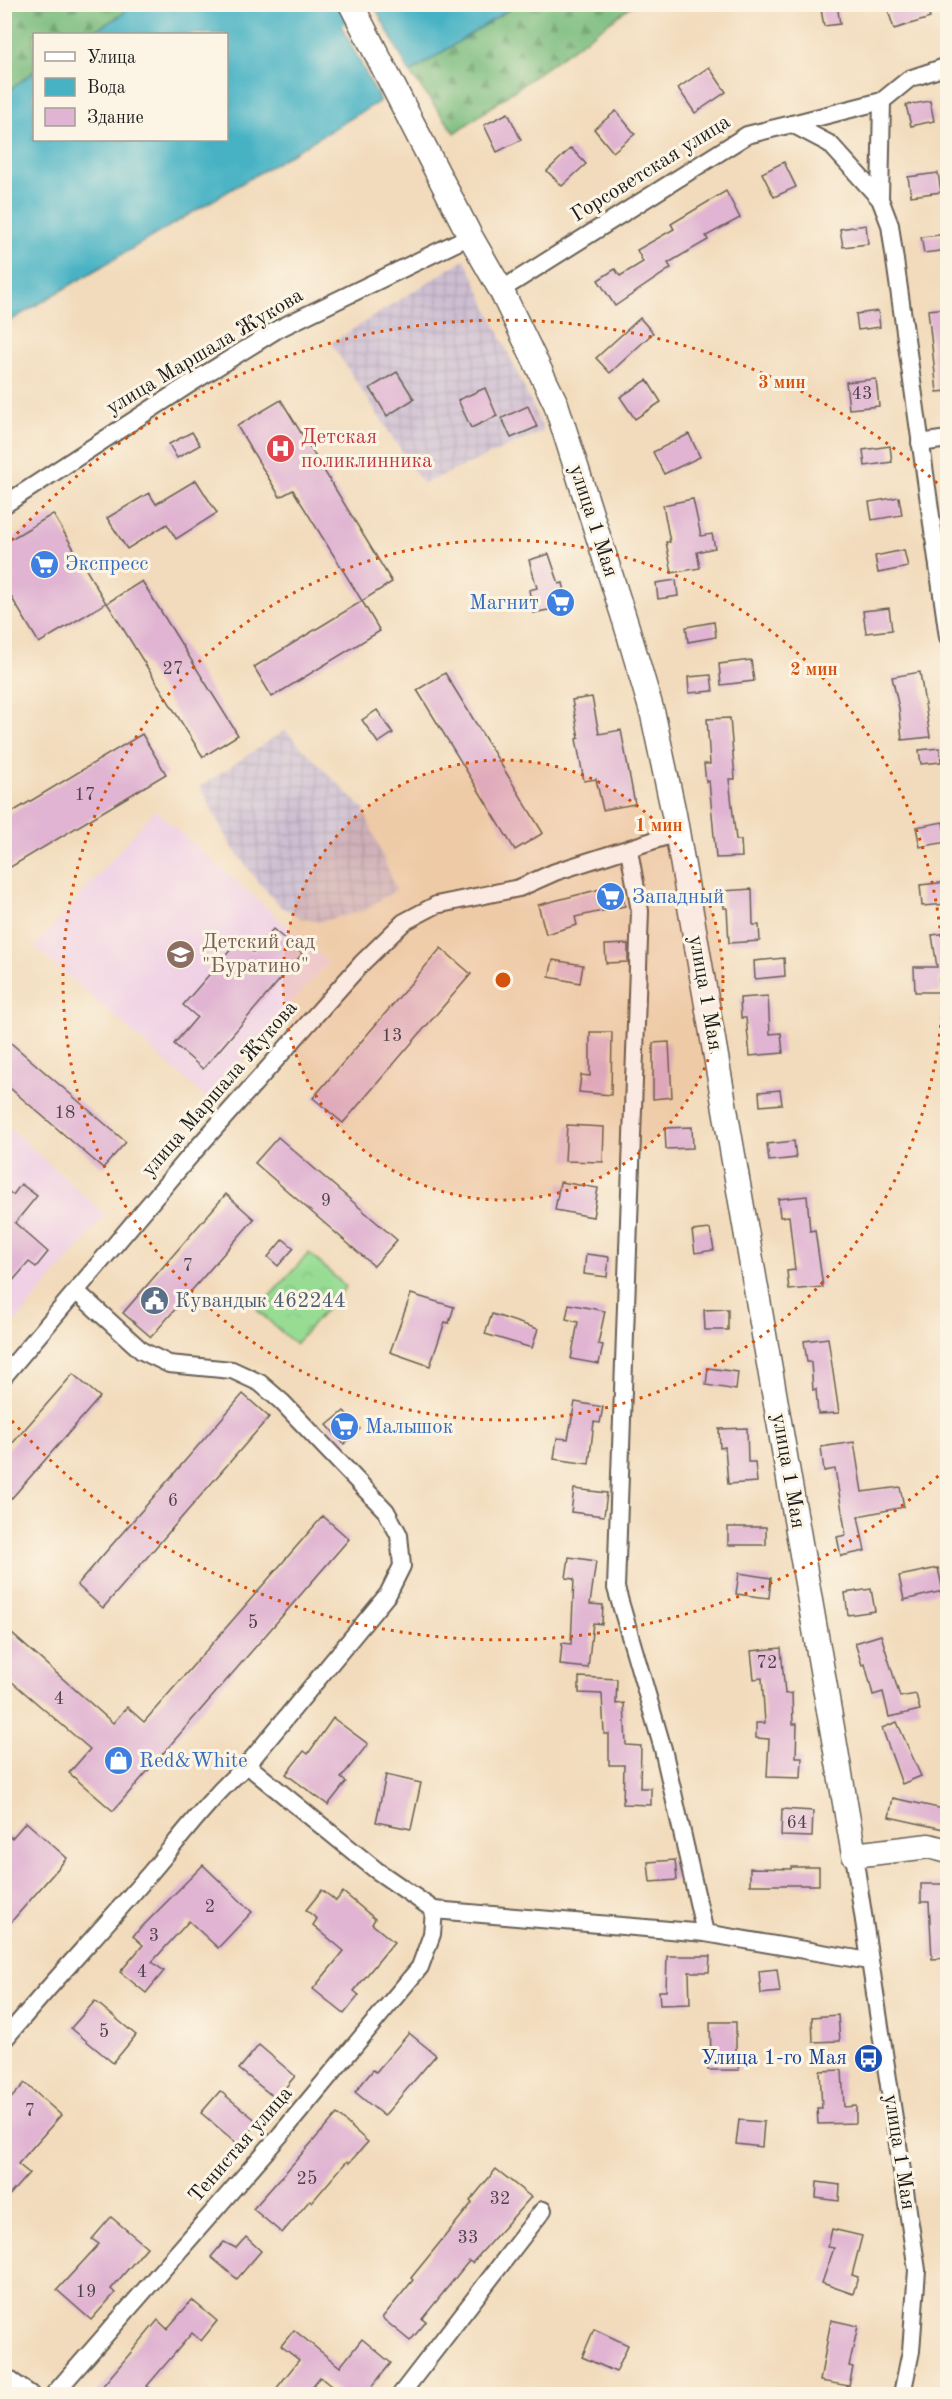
<svg xmlns="http://www.w3.org/2000/svg" width="952" height="2399" viewBox="0 0 952 2399" font-family="'Old Standard TT',serif">
  <style>
    .built { fill: #f0d0e5 }
    .industrial { fill: url(#industrial-grid) }
    .forest { fill: url(#forest-firs); stroke: #4b6c4d; stroke-width: 1.5 }
    .park { fill: url(#park-crowns); stroke: #5a7c58; stroke-width: 1.5 }
    .water { fill: #47b2c4; stroke: #326770; stroke-width: 1.5 }
    .lines { fill: none; stroke-linecap: round; stroke-linejoin: round }
    .river { stroke: #47b2c4; stroke-width: 33 }
    .building { fill: #e0b4d2 }
    .minor-casing { stroke: #675f54; stroke-width: 20 }
    .secondary-casing { stroke: #675f54; stroke-width: 27 }
    .minor { stroke: #fff; stroke-width: 16 }
    .secondary { stroke: #fff; stroke-width: 24 }
    .ring { fill: none; stroke: #d4530e; stroke-width: 3; stroke-dasharray: 3 6 }
    .labels { text-anchor: middle; dominant-baseline: central; stroke-width: 6; stroke-linejoin: round; paint-order: stroke }
    .number-label { font-size: 18px; fill: #4d424a }
    .street-label { font-size: 21px; fill: #1c1c1c; stroke: #fcf5e5 }
    .health-label { font-size: 21px; fill: #be3a42; stroke: #fcf5e5; text-anchor: start }
    .shop-label { font-size: 21px; fill: #366cbe; stroke: #fcf5e5; text-anchor: start }
    .education-label { font-size: 21px; fill: #785e54; stroke: #fcf5e5; text-anchor: start }
    .service-label { font-size: 21px; fill: #4e5e75; stroke: #fcf5e5; text-anchor: start }
    .transit-label { font-size: 21px; fill: #164399; stroke: #fcf5e5; text-anchor: end }
    .centre { fill: #d4530e; stroke: #fcf5e5; stroke-width: 3 }
    .ring-label { font-size: 18px; text-anchor: middle; font-weight: bold; fill: #d4530e; stroke: #fcf5e5; stroke-width: 6; stroke-linejoin: round; paint-order: stroke }
  </style>
  <defs>
    <pattern id="industrial-grid" width="8" height="8" patternUnits="userSpaceOnUse" patternTransform="scale(1.5)"><rect width="8" height="8" fill="#cebed2"/><path d="M0 4h8M4 0v8" fill="none" stroke="#b0a3b4"/></pattern>
    <pattern id="forest-firs" width="22" height="20" patternUnits="userSpaceOnUse" patternTransform="scale(1.5)"><rect width="22" height="20" fill="#7abc7e"/><path d="M5 1l3.5 6h-7zM16 11l3.5 6h-7z" fill="#639866"/></pattern>
    <pattern id="park-crowns" width="20" height="18" patternUnits="userSpaceOnUse" patternTransform="scale(1.5)"><rect width="20" height="18" fill="#98dc94"/><path d="M2 6a3 3 0 1 1 6 0M12 15a3 3 0 1 1 6 0" fill="none" stroke="#82bc7f"/></pattern>
  </defs>
  <rect width="100%" height="100%" fill="#fcf5e5"/>
  <filter id="ink" filterUnits="userSpaceOnUse"><feTurbulence type="fractalNoise" baseFrequency=".0167" numOctaves="2"/><feDisplacementMap in="SourceGraphic" scale="12" xChannelSelector="R" yChannelSelector="G"/><feConvolveMatrix kernelMatrix="1 2 1 2 8 2 1 2 1" color-interpolation-filters="sRGB"/></filter>
  <filter id="wash" filterUnits="userSpaceOnUse"><feTurbulence type="fractalNoise" baseFrequency=".008" numOctaves="4" result="noise"/><feDisplacementMap in="SourceGraphic" scale="24" xChannelSelector="R" yChannelSelector="G"/><feGaussianBlur stdDeviation="1.35" result="paint"/><feColorMatrix in="noise" values="0 0 0 0 0 0 0 0 0 0 0 0 0 0 0 0 0 1.4 0 .05"/><feComposite in="paint" operator="in"/></filter>
  <g filter="url(#wash)">
    <rect width="100%" height="100%" fill="#f2dbbc"/>
    <g class="built">
      <path d="M155,810L328,962L208,1099L35,947Z"/>
      <path d="M4,1123L105,1215L5,1335H4Z"/>
    </g>
    <g class="industrial">
      <path d="M465,259L544,431L423,484L331,343Z"/>
      <path d="M285,730L364,810L396,890L363,911L318,922L301,918L280,906L256,879L230,844L200,787Z"/>
    </g>
    <g class="forest">
      <path d="M516,4L633,5L455,133L410,73Z"/>
      <path d="M5,5H127L123,14L89,34H34V71L5,94Z"/>
    </g>
    <path class="park" d="M309,1253L346,1287L295,1344L257,1310Z"/>
    <g class="water">
      <path d="M330,4L380,101L5,324V94L34,71V140H226V34H89L123,14L127,5Z"/>
      <path d="M374,5H516L410,73Z"/>
    </g>
    <g class="lines">
      <path class="river" d="M226,88L344,4"/>
    </g>
    <g id="blocks">
      <g class="building">
        <path d="M820,4H837L840,24L824,26Z"/>
        <path d="M886,4H926L930,18L894,29Z"/>
        <path d="M709,67L726,92L695,113L678,88Z"/>
        <path d="M930,101L934,121L911,126L906,105Z"/>
        <path d="M616,111L635,134L613,152L594,129Z"/>
        <path d="M508,113L521,140L497,152L484,125Z"/>
        <path d="M571,148L586,164L562,186L547,171Z"/>
        <path d="M784,162L796,187L774,197L762,173Z"/>
        <path d="M938,173L941,192L911,196L908,177Z"/>
        <path d="M726,191L740,218L706,236L708,240L668,263L671,268L615,306L598,280L615,269L620,276L643,262L637,250L674,229L671,224Z"/>
        <path d="M866,225L868,244L843,247L840,229Z"/>
        <path d="M948,234V250L924,253L921,237Z"/>
        <path d="M948,308V391L937,392L928,310Z"/>
        <path d="M878,311L880,327L858,330L856,314Z"/>
        <path d="M640,318L653,333L610,373L596,358Z"/>
        <path d="M397,372L414,399L387,416L370,388Z"/>
        <path d="M876,379L879,406L849,409L846,382Z"/>
        <path d="M647,380L661,402L635,419L620,397Z"/>
        <path d="M485,388L497,416L471,428L458,400Z"/>
        <path d="M281,400L392,582L362,601L293,490L280,497L237,426Z"/>
        <path d="M528,406L537,427L511,438L502,418Z"/>
        <path d="M192,432L200,445L177,458L169,444Z"/>
        <path d="M689,434L700,457L664,474L653,452Z"/>
        <path d="M890,446L892,462L865,466L863,450Z"/>
        <path d="M196,480L217,513L176,539L167,524L127,549L107,518L149,493L156,504Z"/>
        <path d="M899,497L902,515L872,520L869,502Z"/>
        <path d="M693,499L701,536L712,534L715,548L697,552L700,568L672,573L666,542H670L663,505Z"/>
        <path d="M53,514L106,603L39,643L4,585V543Z"/>
        <path d="M904,550L908,567L878,573L875,556Z"/>
        <path d="M549,554L559,584L563,583L568,606L533,613L529,590L537,588L529,560Z"/>
        <path d="M676,580L678,596L658,599L656,583Z"/>
        <path d="M142,581L238,735L203,757L107,603Z"/>
        <path d="M362,601L380,631L272,697L254,667Z"/>
        <path d="M889,608L892,630L866,633L863,611Z"/>
        <path d="M714,622L716,637L688,642L686,627Z"/>
        <path d="M751,660L754,681L721,685L719,664Z"/>
        <path d="M920,672L930,737L902,740L899,708L892,677Z"/>
        <path d="M445,673L543,833L515,850L417,690Z"/>
        <path d="M711,675L713,691L689,693L688,677Z"/>
        <path d="M592,697L599,734L621,730L635,804L603,810L596,779L584,781L576,739L579,738L572,700Z"/>
        <path d="M377,710L393,733L378,743L362,720Z"/>
        <path d="M730,718L735,779H729L736,840H741L742,857L716,858L709,781L706,782L704,764H710L707,719Z"/>
        <path d="M142,734L166,774L4,871V817Z"/>
        <path d="M940,748L941,762L921,764L919,750Z"/>
        <path d="M943,822L947,842L920,847L916,827Z"/>
        <path d="M948,882V904L922,906L920,885Z"/>
        <path d="M620,884L625,906L575,917L577,925L546,934L538,905Z"/>
        <path d="M752,889L753,925H759L760,941L729,943L727,908H724L723,891Z"/>
        <path d="M273,929L302,954L203,1069L174,1044L197,1017L183,1005L239,940L253,952Z"/>
        <path d="M948,933V978H939L940,992H915L914,967H937L932,935Z"/>
        <path d="M628,944V962L606,963L605,945Z"/>
        <path d="M441,948L471,974L343,1123L313,1098Z"/>
        <path d="M784,958L785,976L755,979L754,961Z"/>
        <path d="M553,960L583,965L580,983L549,977Z"/>
        <path d="M768,996L770,1034L781,1033L783,1053L750,1056L746,1018H741L740,998Z"/>
        <path d="M590,1032H612L611,1095L579,1092L581,1075L590,1076Z"/>
        <path d="M4,1037L126,1142L103,1168L4,1083Z"/>
        <path d="M669,1042L672,1097L653,1099V1043Z"/>
        <path d="M780,1090L782,1104L760,1106L759,1092Z"/>
        <path d="M567,1125L604,1127L603,1162L565,1161Z"/>
        <path d="M692,1127L693,1148L666,1149L665,1128Z"/>
        <path d="M278,1137L397,1240L374,1266L255,1163Z"/>
        <path d="M794,1141L796,1158L769,1161L767,1144Z"/>
        <path d="M560,1182L598,1188L593,1217L555,1210Z"/>
        <path d="M21,1184L37,1196L15,1223L48,1252L36,1267L29,1262L4,1291V1188L13,1195Z"/>
        <path d="M226,1194L254,1219L151,1337L123,1313Z"/>
        <path d="M807,1196L810,1231L815,1230L823,1287L789,1290L787,1271L795,1270L789,1216L780,1217L778,1199Z"/>
        <path d="M710,1229L714,1250L695,1253L692,1231Z"/>
        <path d="M283,1239L294,1248L278,1266L268,1257Z"/>
        <path d="M586,1254L609,1257L607,1277L584,1274Z"/>
        <path d="M411,1294L454,1307L449,1323L445,1322L430,1366L390,1352Z"/>
        <path d="M569,1304L605,1311L598,1344L603,1345L599,1364L571,1359L578,1322L566,1319Z"/>
        <path d="M728,1309V1330H705L704,1310Z"/>
        <path d="M492,1314L538,1329L532,1348L485,1334Z"/>
        <path d="M828,1338L839,1413L818,1414L816,1389L813,1390L811,1362H807L804,1341Z"/>
        <path d="M708,1368L738,1372L736,1390L706,1385Z"/>
        <path d="M73,1374L100,1397L4,1507V1453Z"/>
        <path d="M243,1394L269,1417L103,1608L77,1585Z"/>
        <path d="M575,1402L603,1407L600,1423L594,1422L589,1464L554,1459L557,1438L568,1439Z"/>
        <path d="M344,1411L360,1429L344,1444L327,1425Z"/>
        <path d="M747,1428L748,1462H755L757,1482L728,1484L725,1447L720,1448L719,1429Z"/>
        <path d="M854,1442L862,1492L900,1487L904,1507L858,1516L865,1551L841,1556L837,1537L846,1535L835,1469L824,1471L821,1447Z"/>
        <path d="M574,1489L607,1493L604,1516L571,1512Z"/>
        <path d="M323,1516L349,1539L113,1811L69,1773L90,1749L4,1675V1627L113,1723L127,1707L144,1722Z"/>
        <rect x="728" y="1527" width="38" height="18"/>
        <path d="M569,1557L596,1561L590,1604L603,1605L602,1624L593,1623L588,1668L560,1665L562,1643L571,1644L574,1579L566,1578Z"/>
        <path d="M938,1568L943,1591L904,1600L899,1576Z"/>
        <path d="M739,1573L771,1578L769,1598L736,1594Z"/>
        <path d="M871,1589L875,1611L848,1615L845,1593Z"/>
        <path d="M881,1635L900,1697L916,1694L920,1710L889,1717L883,1692L873,1695L865,1664L862,1665L855,1643Z"/>
        <path d="M781,1648L785,1694L792,1693L793,1724H797L796,1757H802L801,1778L767,1777L769,1739L756,1738V1723H765L762,1678L754,1679L751,1651Z"/>
        <path d="M579,1677L617,1679L616,1704L624,1703L626,1745L641,1746L640,1788H651V1805L623,1804L624,1765H609V1734H604L602,1694L579,1693Z"/>
        <path d="M333,1718L368,1744L341,1778L346,1782L328,1805L286,1774L304,1751L308,1754Z"/>
        <path d="M897,1722L921,1776L902,1784L882,1728Z"/>
        <path d="M386,1775L421,1783L411,1829L376,1822Z"/>
        <path d="M893,1798L948,1810V1830L889,1817Z"/>
        <path d="M782,1809L813,1811L812,1837L781,1836Z"/>
        <path d="M26,1822L67,1858L4,1930V1832L12,1838Z"/>
        <path d="M675,1860L677,1880L650,1882L648,1862Z"/>
        <path d="M203,1865L252,1912L218,1948L189,1921L152,1962L164,1971L146,1993L120,1972L143,1945L133,1936Z"/>
        <path d="M791,1867H819V1885H750V1868L791,1869Z"/>
        <path d="M921,1884H948V1958L932,1959L929,1902H921Z"/>
        <path d="M322,1890L336,1901L343,1892L375,1919L372,1924L394,1942L354,1991L359,1995L344,2014L313,1989L344,1951L313,1925L317,1919L306,1910Z"/>
        <path d="M667,1956H710L709,1972H689L690,2004L660,2005L659,1991H666Z"/>
        <path d="M777,1969L780,1992L761,1994L759,1971Z"/>
        <path d="M95,2001L136,2035L113,2063L71,2028Z"/>
        <path d="M838,2015L840,2041L813,2042L812,2017Z"/>
        <path d="M710,2022H736V2055H739V2070H708V2055H711Z"/>
        <path d="M409,2033L436,2055L384,2116L355,2092L373,2070L376,2072Z"/>
        <path d="M259,2045L295,2076L276,2099L239,2069Z"/>
        <path d="M842,2070L844,2107L856,2106V2123L818,2124L817,2108H822L820,2071Z"/>
        <path d="M25,2083L61,2115L18,2164L29,2173L4,2201V2106Z"/>
        <path d="M220,2091L258,2122L239,2145L201,2113Z"/>
        <path d="M337,2114L368,2142L349,2163L347,2161L312,2202L310,2200L282,2233L253,2209Z"/>
        <path d="M739,2120L764,2122L762,2147L736,2144Z"/>
        <path d="M496,2169L531,2197L472,2263L469,2261L422,2319L426,2322L410,2341L382,2318L413,2280L411,2278L472,2203L470,2201Z"/>
        <path d="M817,2182L840,2185L839,2201L816,2198Z"/>
        <path d="M111,2217L147,2247L111,2289L115,2293L91,2320L57,2290L99,2244L92,2239Z"/>
        <path d="M832,2229L862,2236L852,2275L858,2277L853,2294L822,2283L834,2248L828,2247Z"/>
        <path d="M246,2237L261,2251L237,2279L211,2257L224,2242L236,2248Z"/>
        <path d="M192,2300L217,2321L201,2341L192,2333L147,2386L158,2394H96L158,2320L167,2329Z"/>
        <path d="M831,2320L858,2326L849,2366L853,2367L849,2386L820,2381Z"/>
        <path d="M594,2329L628,2345L616,2372L582,2357Z"/>
        <path d="M294,2330L340,2367L362,2339L391,2363L366,2394H341L320,2377L306,2394H272L299,2360L281,2346Z"/>
      </g>
    </g>
  </g>
  <g filter="url(#ink)">
    <use href="#blocks" fill-opacity="0" stroke="#675f54" stroke-width="1.5"/>
    <g class="lines">
      <defs>
        <g id="minor">
          <path d="M792,124L882,101"/>
          <path d="M880,199L882,101L909,79L948,66"/>
          <path d="M501,290L747,135L792,124L830,144L880,199L890,225L948,637"/>
          <path d="M920,443L948,439"/>
          <path d="M4,505L188,385L278,329L470,236"/>
          <path d="M629,850L640,911L616,1588L663,1749L705,1933"/>
          <path d="M4,1376L190,1156L362,963L404,922L436,905L519,888L555,872L677,833"/>
          <path d="M247,1765L376,1870L434,1910L705,1933L869,1961"/>
          <path d="M854,1855L917,2270L911,2351L902,2394"/>
          <path d="M4,2040C50,1984 100,1932 146,1878C179,1840 209,1798 247,1765L388,1594L402,1566L399,1535L386,1511L282,1402L260,1383L232,1370L169,1364L142,1351L77,1292"/>
          <path d="M4,2376L30,2394"/>
          <path d="M54,2394L281,2134L420,1967L432,1934L434,1910"/>
          <path d="M401,2394L543,2210"/>
        </g>
        <path id="secondary" d="M351,4L470,236L501,290L556,404L626,624L653,715L674,814L854,1855L929,1846L948,1851"/>
      </defs>
      <use href="#minor" class="minor-casing"/>
      <use href="#secondary" class="secondary-casing"/>
      <use href="#minor" class="minor"/>
      <use href="#secondary" class="secondary"/>
    </g>
  </g>
  <circle cx="503" cy="980" r="220" fill="#d4530e" fill-opacity=".12"/>
  <g class="ring">
    <circle cx="503" cy="980" r="220"/>
    <circle cx="503" cy="980" r="440"/>
    <path d="M945 1470A660 660 0 0 1 5 1413M5 547A660 660 0 0 1 945 490"/>
  </g>
  <defs>
    <symbol id="hospital-disc" viewBox="-11 -11 22 22"><circle r="9.5" fill="#e0444e" stroke="#fcf5e5"/><path d="M-5-5h3v3.5h4V-5h3V5h-3V1.5h-4V5h-3Z" fill="#fff"/></symbol>
    <symbol id="supermarket-disc" viewBox="-11 -11 22 22"><circle r="9.5" fill="#3f7fe0" stroke="#fcf5e5"/><path d="M-6-5.5h2.5l.6 2H6L4.5 2H-2.5L-4.4-4H-6ZM-1.5 3.2a1.3 1.3 0 1 0 .1 0ZM3 3.2a1.3 1.3 0 1 0 .1 0Z" fill="#fff"/></symbol>
    <symbol id="school-disc" viewBox="-11 -11 22 22"><circle r="9.5" fill="#8d6e63" stroke="#fcf5e5"/><path d="M0-5L7-2L0 1L-7-2ZM-4 1L0 2.5L4 1V4Q0 6-4 4Z" fill="#fff"/></symbol>
    <symbol id="civic-disc" viewBox="-11 -11 22 22"><circle r="9.5" fill="#5c6f8a" stroke="#fcf5e5"/><path d="M-.6-6.5H3V-4.5H.6V-3L4-1V1h2V6H-6V1h2V-1L-.6-3ZM-1.2 2.5V6h2.4V2.5Z" fill="#fff"/></symbol>
    <symbol id="shop-disc" viewBox="-11 -11 22 22"><circle r="9.5" fill="#3f7fe0" stroke="#fcf5e5"/><path d="M-5-2.5h2.3a2.7 3.5 0 0 1 5.4 0H5L5.5 6h-11ZM-1.5-2.5h3a1.5 2.3 0 0 0-3 0Z" fill="#fff"/></symbol>
    <symbol id="bus-disc" viewBox="-11 -11 22 22"><circle r="9.5" fill="#1a4fb4" stroke="#fcf5e5"/><path d="M-5-6H5V4H4V6H2V4H-2V6H-4V4H-5ZM-3.5-4V0h7V-4ZM-3.5 1.2v1.5H-2V1.2ZM2 1.2v1.5H3.5V1.2Z" fill="#fff"/></symbol>
  </defs>
  <g fill-rule="evenodd">
    <use href="#hospital-disc" x="264" y="432" width="33" height="33"/>
    <use href="#supermarket-disc" x="28" y="548" width="33" height="33"/>
    <use href="#supermarket-disc" x="544" y="586" width="33" height="33"/>
    <use href="#supermarket-disc" x="594" y="880" width="33" height="33"/>
    <use href="#school-disc" x="164" y="938" width="33" height="33"/>
    <use href="#civic-disc" x="138" y="1284" width="33" height="33"/>
    <use href="#supermarket-disc" x="328" y="1410" width="33" height="33"/>
    <use href="#shop-disc" x="102" y="1744" width="33" height="33"/>
    <use href="#bus-disc" x="852" y="2042" width="33" height="33"/>
  </g>
  <g class="labels">
    <g class="number-label">
      <text x="862" y="394">43</text>
      <text x="173" y="669">27</text>
      <text x="85" y="795">17</text>
      <text x="392" y="1036">13</text>
      <text x="65" y="1113">18</text>
      <text x="326" y="1201">9</text>
      <text x="188" y="1266">7</text>
      <text x="173" y="1501">6</text>
      <text x="253" y="1623">5</text>
      <text x="767" y="1663">72</text>
      <text x="59" y="1699">4</text>
      <text x="797" y="1823">64</text>
      <text x="210" y="1907">2</text>
      <text x="154" y="1936">3</text>
      <text x="142" y="1972">4</text>
      <text x="104" y="2032">5</text>
      <text x="30" y="2111">7</text>
      <text x="307" y="2179">25</text>
      <text x="500" y="2199">32</text>
      <text x="468" y="2238">33</text>
      <text x="86" y="2292">19</text>
    </g>
    <g class="street-label">
      <text transform="translate(651 169) rotate(-32)">Горсоветская улица</text>
      <text transform="translate(205 352) rotate(-31)">улица Маршала Жукова</text>
      <text transform="translate(593 521) rotate(72)">улица 1 Мая</text>
      <text transform="translate(705 993) rotate(80)">улица 1 Мая</text>
      <text transform="translate(220 1089) rotate(-49)">улица Маршала Жукова</text>
      <text transform="translate(788 1471) rotate(80)">улица 1 Мая</text>
      <text transform="translate(241 2145) rotate(-49)">Тенистая улица</text>
      <text transform="translate(899 2152) rotate(81)">улица 1 Мая</text>
    </g>
    <g class="health-label">
      <text x="301" y="437">Детская<tspan x="301" dy="24">поликлинника</tspan></text>
    </g>
    <g class="shop-label">
      <text x="65" y="564">Экспресс</text>
      <text x="539" y="603" text-anchor="end">Магнит</text>
      <text x="632" y="897">Западный</text>
      <text x="365" y="1427">Малышок</text>
      <text x="139" y="1761">Red&amp;White</text>
    </g>
    <g class="education-label">
      <text x="202" y="942">Детский сад<tspan x="202" dy="24">"Буратино"</tspan></text>
    </g>
    <g class="service-label">
      <text x="175" y="1301">Кувандык 462244</text>
    </g>
    <g class="transit-label">
      <text x="847" y="2058">Улица 1-го Мая</text>
    </g>
  </g>
  <circle cx="503" cy="980" r="9" class="centre"/>
  <g class="ring-label">
    <text x="782" y="388">3 мин</text>
    <text x="814" y="675">2 мин</text>
    <text x="659" y="831">1 мин</text>
  </g>
  <rect width="952" height="2399" fill="none" stroke="#fcf5e5" stroke-width="24"/>
  <rect x="33" y="33" width="195" height="108" fill="#fcf5e5" stroke="#a29e95" stroke-width="1.5"/>
  <rect x="45" y="52" width="30" height="9" fill="#ffffff" stroke="#a29e95" stroke-width="1.5"/>
  <text x="87" y="63" font-size="18" fill="#1c1c1c">Улица</text>
  <rect x="45" y="78" width="30" height="18" fill="#47b2c4" stroke="#a29e95" stroke-width="1.5"/>
  <text x="87" y="93" font-size="18" fill="#1c1c1c">Вода</text>
  <rect x="45" y="108" width="30" height="18" fill="#e0b4d2" stroke="#a29e95" stroke-width="1.5"/>
  <text x="87" y="123" font-size="18" fill="#1c1c1c">Здание</text>
</svg>
